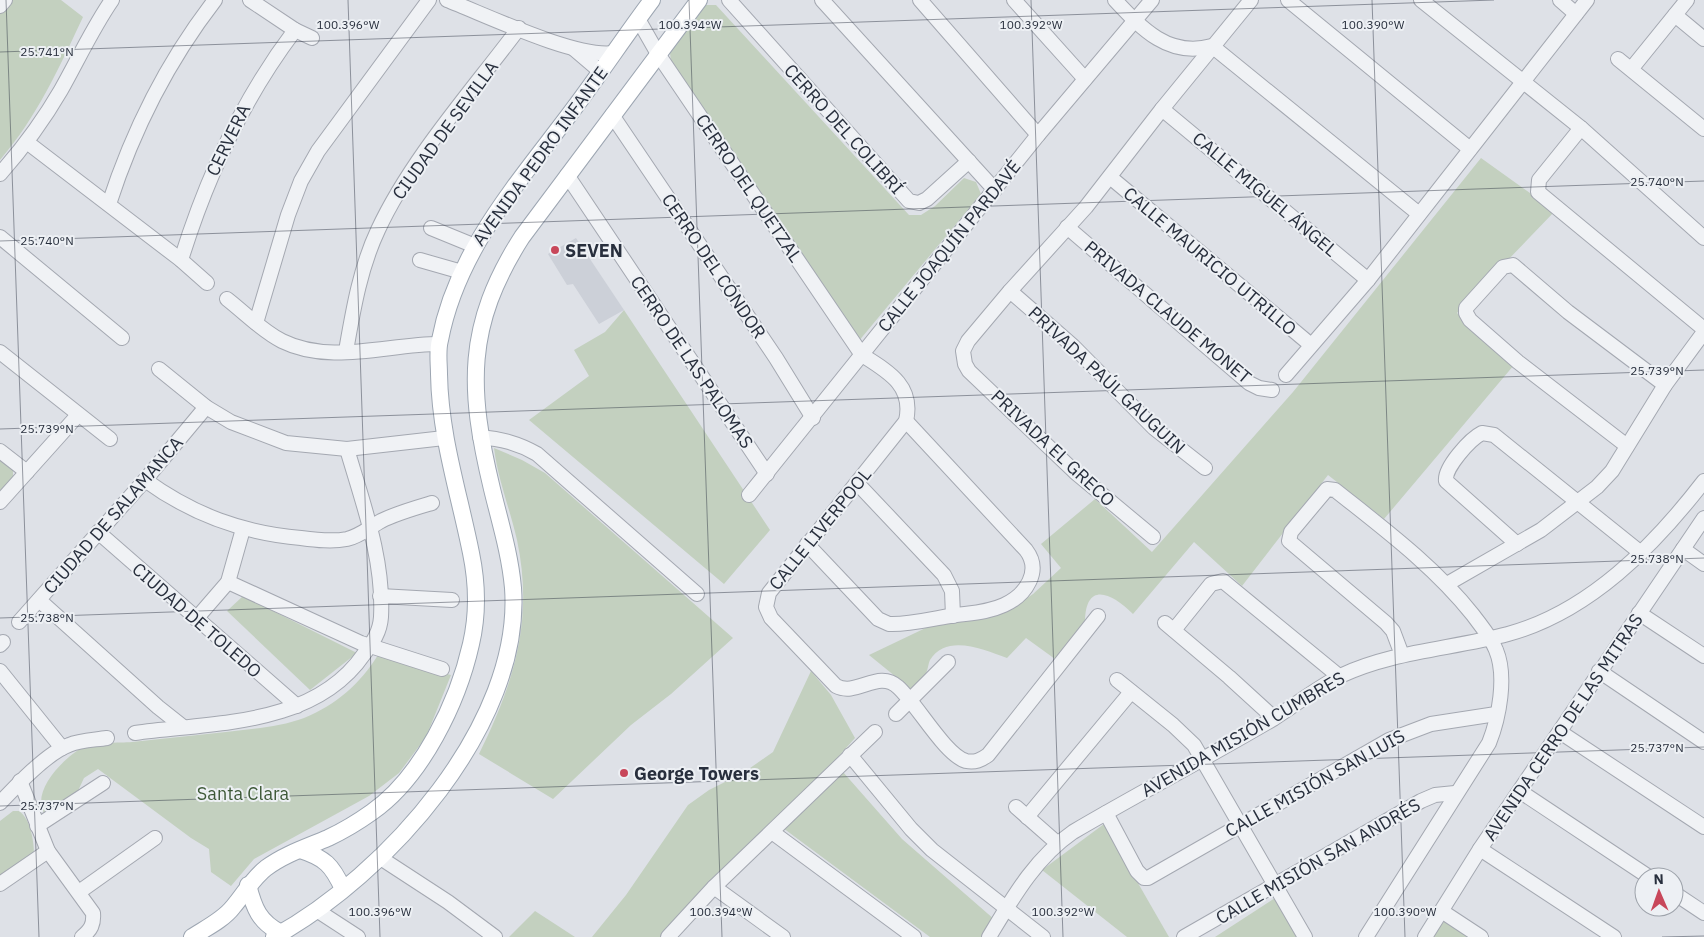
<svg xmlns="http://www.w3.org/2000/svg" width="1704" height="937" viewBox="0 0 1704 937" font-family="'IBM Plex Sans',sans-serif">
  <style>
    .built { fill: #ccd0d8 }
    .green { fill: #c3d0bf }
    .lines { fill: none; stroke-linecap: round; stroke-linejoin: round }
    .minor-casing { stroke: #a4a8b1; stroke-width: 16 }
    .major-casing { stroke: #9da6b2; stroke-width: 18 }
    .minor { stroke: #f0f2f5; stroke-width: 14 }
    .major { stroke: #fff; stroke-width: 16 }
    .ticks { fill: none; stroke: #282f3d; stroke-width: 1; stroke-opacity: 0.45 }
    .poi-dot { fill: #c8475a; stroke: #edf0f4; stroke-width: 2 }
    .labels { text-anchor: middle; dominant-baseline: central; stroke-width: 4; stroke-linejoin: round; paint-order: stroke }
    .street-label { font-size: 18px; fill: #282f3d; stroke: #edf0f4 }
    .poi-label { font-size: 18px; font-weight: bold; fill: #282f3d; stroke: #edf0f4; text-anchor: start }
    .park-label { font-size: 18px; fill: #3c5836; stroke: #edf0f4 }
    .ticks-label { font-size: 12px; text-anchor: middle; fill: #282f3d; stroke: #edf0f4; stroke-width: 4; stroke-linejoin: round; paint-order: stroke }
  </style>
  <rect width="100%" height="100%" fill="#dee1e7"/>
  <path class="built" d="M576,238L624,310L599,324L573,284L567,285L548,254Z"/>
  <g class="green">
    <path d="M11,0H61L83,17C59,68 37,117 0,160V13Z"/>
    <path d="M706,5H716L909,215H921L935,206L964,178L976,182L981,194L858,342L671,62L670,53Z"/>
    <path d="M1481,158L1555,211L1457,313L1514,365L1384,519L1328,475L1242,586L1194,542L1133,614C1111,592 1085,581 1085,623L1055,659L1026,638L1007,658C984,650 947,633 930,660C928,664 928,671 925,675C922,680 916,685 912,690L869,655L936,623L1011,609L1033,594L1061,568L1041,544L1095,499L1152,552L1293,392Z"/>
    <path d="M624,310L770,530L724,584L529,420L589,376L574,350L605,332Z"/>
    <path d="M494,448L522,460L545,473L733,638L671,694L631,725L553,799L479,754C514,683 534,620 517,540C510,509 498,480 494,448Z"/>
    <path d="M0,459L13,470V481L0,496Z"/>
    <path d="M243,596L357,653L310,690L227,611Z"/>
    <path d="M378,655L451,675L426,737L399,773L369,796L254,859L231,886L211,872L209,849L191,838L98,769L84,778L77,793L50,814L44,813C31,790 65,757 83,747C92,742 120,743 132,742C163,739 195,735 226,732C252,729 280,727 304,718C336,705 360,684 378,655Z"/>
    <path d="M811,671L831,695L855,738L830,766L723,869L662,937H592L626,895L688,805L709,790L743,773L773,752Z"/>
    <path d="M843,772L902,839L995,920L983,937H930L783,828Z"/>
    <path d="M13,811H19C31,819 34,842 34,856L0,882V821Z"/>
    <path d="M1104,824L1169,937H1127L1042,870Z"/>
    <path d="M1275,898L1299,937H1215Z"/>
    <path d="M535,911L575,937H509Z"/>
    <path d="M1445,920L1469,937H1432Z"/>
  </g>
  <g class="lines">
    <defs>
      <g id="minor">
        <path d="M250,0L295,30L312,38"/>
        <path d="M447,0C486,15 575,58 613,53"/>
        <path d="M729,0L909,201L919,203L927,199L969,161"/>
        <path d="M822,0L995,190"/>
        <path d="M920,0L1038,135"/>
        <path d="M1014,0L1085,79"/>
        <path d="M1115,0C1142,29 1169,58 1212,46L1419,214"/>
        <path d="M1288,0L1470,149"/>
        <path d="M1421,0L1581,128L1704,238"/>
        <path d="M1560,0L1576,14"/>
        <path d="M0,6L5,0"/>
        <path d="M1675,15L1704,39"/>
        <path d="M638,19L658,54L862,355C889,372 914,386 906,421L769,593L766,607L771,618L836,686C857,697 878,669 898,687C917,704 945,755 966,761C975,763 981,760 988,755L1098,616"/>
        <path d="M574,49L601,72"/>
        <path d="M1618,59L1704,129"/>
        <path d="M1632,68L1687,0"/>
        <path d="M1162,109L1368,280"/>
        <path d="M612,115L776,358L813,418"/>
        <path d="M1581,128L1539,180L1538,192L1704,329"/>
        <path d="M28,143L181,260L207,283"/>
        <path d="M0,174C23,148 43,121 61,90C78,60 92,29 112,0"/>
        <path d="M567,175L767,474"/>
        <path d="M1110,177L1311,345"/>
        <path d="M109,204C133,130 167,62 215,0"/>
        <path d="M1067,227L1249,383L1259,388L1272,390"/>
        <path d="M431,228L475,246"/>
        <path d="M0,237L122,338"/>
        <path d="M181,260C207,176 242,100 295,30"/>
        <path d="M420,260L462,272"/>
        <path d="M1010,291L1073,346L1154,428L1205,468"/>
        <path d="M227,299C245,313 262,331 282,341C330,365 388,344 439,344"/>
        <path d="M256,323L288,215L301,181L318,151L429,0"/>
        <path d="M346,351C353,311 360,268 378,230C411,159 471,92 519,28"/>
        <path d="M0,352L110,439"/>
        <path d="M159,369L206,407L231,422L286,443L347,449L444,438"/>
        <path d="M1286,375L1368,280L1587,0"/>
        <path d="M480,437C501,439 518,443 537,454L697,594"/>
        <path d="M1627,446L1518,362L1470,320L1466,313V308L1503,267L1513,265L1568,312L1665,385"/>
        <path d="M0,451L27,472"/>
        <path d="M145,480C193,515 243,533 301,538C316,540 332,542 347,539C360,536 370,527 381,521C397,513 415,508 432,503"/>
        <path d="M857,483L944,575L952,591L953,616"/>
        <path d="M749,495L1038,135L1152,0"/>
        <path d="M0,502L78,415"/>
        <path d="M98,532L297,706"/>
        <path d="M1153,537L1075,472L969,371L965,364L963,351L968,341L1010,291L1086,207L1162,109L1251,0"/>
        <path d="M807,544L878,619L889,624C909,625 930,619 950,616C968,613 987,613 1004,605C1026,595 1042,571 1026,550L906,421"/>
        <path d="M1517,544L1446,481C1444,468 1470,439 1482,433L1494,435L1641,553"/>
        <path d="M1683,549L1704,564"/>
        <path d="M228,582L361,643L442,669"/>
        <path d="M1447,584L1541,530L1597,487L1612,471L1665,385L1704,332"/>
        <path d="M380,596L452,600"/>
        <path d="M39,600L158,707L182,726"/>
        <path d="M1639,613L1704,656"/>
        <path d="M196,619L228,582L243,529"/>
        <path d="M19,622L145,480L206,407"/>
        <path d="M1165,623L1229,677L1274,718"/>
        <path d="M1174,630L1211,584L1223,581L1340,677"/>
        <path d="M0,645L3,642"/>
        <path d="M0,671L62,748"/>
        <path d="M1599,671L1704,742"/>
        <path d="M1117,680L1173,725L1194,745L1305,937"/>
        <path d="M896,714L948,662"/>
        <path d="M1560,732L1704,827"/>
        <path d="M135,733C213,722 314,727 364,654C373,642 380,632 381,617C384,559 363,504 347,449"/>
        <path d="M850,755L911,829L932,850L1043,937"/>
        <path d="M20,781L48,851L93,913C94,924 91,930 82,937"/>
        <path d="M1521,792L1649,877"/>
        <path d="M0,803C16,786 47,753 69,745C80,740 94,740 107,738"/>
        <path d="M1016,807L1057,843"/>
        <path d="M1106,813L1137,871L1144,878H1148L1389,740L1431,724L1496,714"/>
        <path d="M1027,817L1131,692"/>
        <path d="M37,826L103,783"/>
        <path d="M772,832L914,937"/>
        <path d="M1480,849L1614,937"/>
        <path d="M379,857L448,902L495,937"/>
        <path d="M0,884L48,851"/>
        <path d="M714,887L783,937"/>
        <path d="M79,892L155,838"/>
        <path d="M1674,893L1704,913"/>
        <path d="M318,911L358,937"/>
        <path d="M1443,912L1481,937"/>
        <path d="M668,937L714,887L875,732"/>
        <path d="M989,937C1012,899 1035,858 1073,832C1139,793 1207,758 1273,719C1295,705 1317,688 1340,676C1393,651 1452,649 1508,634C1589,612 1654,546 1704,481"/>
        <path d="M1184,937L1421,801L1435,795L1455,793"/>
        <path d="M1366,937L1489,743C1499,718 1507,676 1496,650C1491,637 1481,626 1473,615C1434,566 1384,529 1335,490L1327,489L1291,532L1289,541L1386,623L1393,631L1402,655"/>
        <path d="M1425,937L1480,849L1704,518"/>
      </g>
      <g id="major">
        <path d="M300,850C325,858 332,865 343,889"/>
        <path d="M248,885C254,908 259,922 281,933"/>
        <path d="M192,937C206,928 223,920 233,907C245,893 252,879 266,868C285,854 307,847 328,838C343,831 358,822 372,812C422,777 458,702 471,644C478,614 477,582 471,553C459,493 440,436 439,374C439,363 437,351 440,340C457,250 519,182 572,111C600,74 625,36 652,0"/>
        <path d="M274,937C386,876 523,724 513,588C510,554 500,522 492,489C468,389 465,326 522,237L699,0"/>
      </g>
    </defs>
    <use href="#minor" class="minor-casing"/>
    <use href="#major" class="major-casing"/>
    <use href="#minor" class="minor"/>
    <use href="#major" class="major"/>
  </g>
  <path class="ticks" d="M6,0L39,937M348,0L380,937M689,0L722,937M1031,0L1063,937M1372,0L1405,937M0,52L1494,0M0,241L1704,181M0,429L1704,370M0,618L1704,558M0,806L1704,747M1662,937L1704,936"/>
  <g class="poi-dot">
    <circle cx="555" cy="250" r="5"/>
    <circle cx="624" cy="773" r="5"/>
  </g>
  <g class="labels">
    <g class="street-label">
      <text transform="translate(844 129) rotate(48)">CERRO DEL COLIBRÍ</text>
      <text transform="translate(445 130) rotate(-54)">CIUDAD DE SEVILLA</text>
      <text transform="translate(228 140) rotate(-64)">CERVERA</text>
      <text transform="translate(540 156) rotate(-54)">AVENIDA PEDRO INFANTE</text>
      <text transform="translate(749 188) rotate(56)">CERRO DEL QUETZAL</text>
      <text transform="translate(1265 194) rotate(40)">CALLE MIGUEL ÁNGEL</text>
      <text transform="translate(949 246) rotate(-51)">CALLE JOAQUÍN PARDAVÉ</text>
      <text transform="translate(1210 261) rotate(40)">CALLE MAURICIO UTRILLO</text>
      <text transform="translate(714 266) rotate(56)">CERRO DEL CÓNDOR</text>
      <text transform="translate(1168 312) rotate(40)">PRIVADA CLAUDE MONET</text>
      <text transform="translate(692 362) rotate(56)">CERRO DE LAS PALOMAS</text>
      <text transform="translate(1107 380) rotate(43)">PRIVADA PAÚL GAUGUIN</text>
      <text transform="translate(1053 448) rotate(43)">PRIVADA EL GRECO</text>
      <text transform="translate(113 515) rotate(-49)">CIUDAD DE SALAMANCA</text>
      <text transform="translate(820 529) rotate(-51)">CALLE LIVERPOOL</text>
      <text transform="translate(197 620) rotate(41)">CIUDAD DE TOLEDO</text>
      <text transform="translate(1563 727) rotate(-56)">AVENIDA CERRO DE LAS MITRAS</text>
      <text transform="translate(1243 734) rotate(-30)">AVENIDA MISIÓN CUMBRES</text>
      <text transform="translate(1315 783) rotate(-29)">CALLE MISIÓN SAN LUIS</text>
      <text transform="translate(1318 861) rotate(-30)">CALLE MISIÓN SAN ANDRÉS</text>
    </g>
    <g class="poi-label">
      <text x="565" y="250">SEVEN</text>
      <text x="634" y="773">George Towers</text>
    </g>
    <g class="park-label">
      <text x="243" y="793">Santa Clara</text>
    </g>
  </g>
  <g class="ticks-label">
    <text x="348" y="29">100.396°W</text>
    <text x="690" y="29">100.394°W</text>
    <text x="1031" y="29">100.392°W</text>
    <text x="1373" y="29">100.390°W</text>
    <text x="47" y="56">25.741°N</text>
    <text x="1657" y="186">25.740°N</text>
    <text x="47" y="245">25.740°N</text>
    <text x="1657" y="375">25.739°N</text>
    <text x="47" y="433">25.739°N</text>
    <text x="1657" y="563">25.738°N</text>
    <text x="47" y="622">25.738°N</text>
    <text x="1657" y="752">25.737°N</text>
    <text x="47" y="810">25.737°N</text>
    <text x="380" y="916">100.396°W</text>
    <text x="721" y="916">100.394°W</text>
    <text x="1063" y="916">100.392°W</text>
    <text x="1405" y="916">100.390°W</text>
  </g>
  <g transform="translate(1659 892) rotate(358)"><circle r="24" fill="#edf0f4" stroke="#9ea3ab"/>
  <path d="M0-4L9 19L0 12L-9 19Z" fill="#c8475a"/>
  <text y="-8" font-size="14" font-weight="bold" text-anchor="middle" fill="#282f3d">N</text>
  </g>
</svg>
